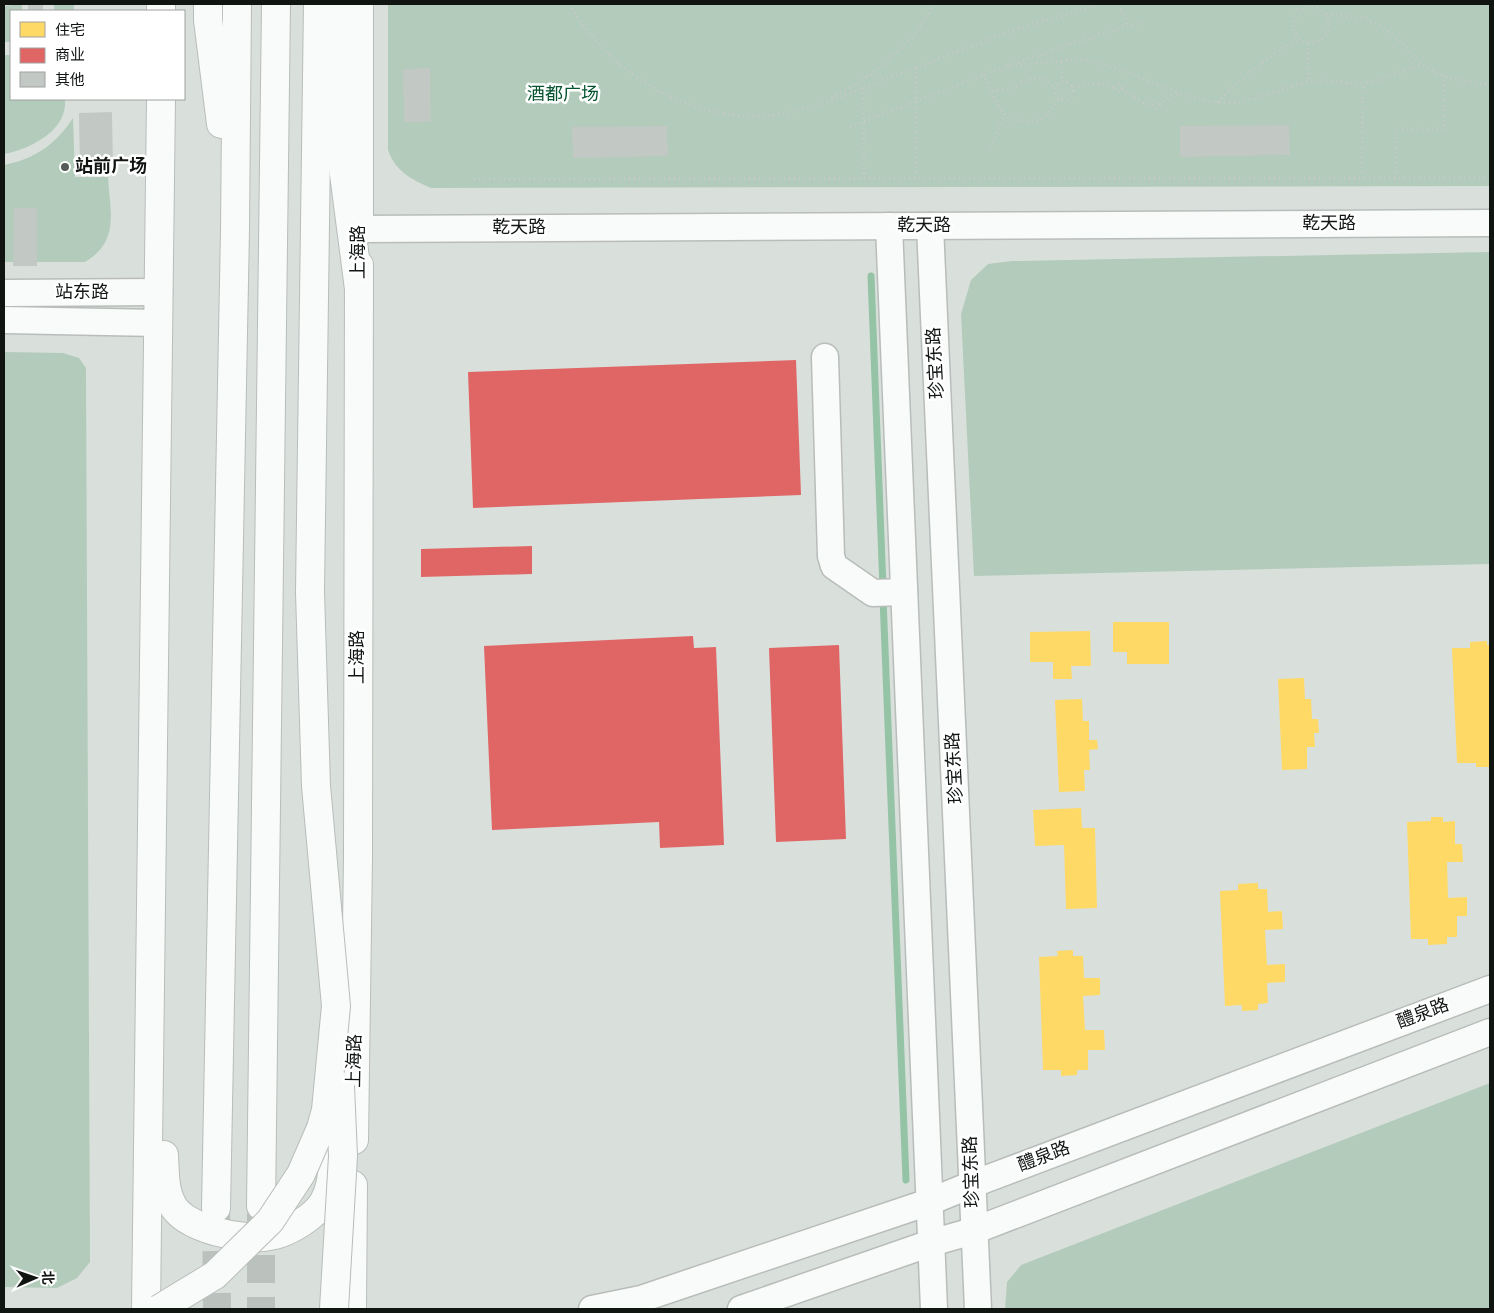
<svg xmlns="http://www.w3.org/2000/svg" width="1494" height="1313" viewBox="0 0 1494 1313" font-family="'Alegreya Sans','Noto Sans SC',sans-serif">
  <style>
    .green { fill: #b3cbbb }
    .homes { fill: #ffd966 }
    .shops { fill: #e06666 }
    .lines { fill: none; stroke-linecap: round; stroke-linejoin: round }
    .stream { stroke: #95c3a6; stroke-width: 7 }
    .building { fill: #c2c8c4 }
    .highway-tunnel { stroke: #bbc2bd; stroke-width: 28; stroke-dasharray: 28 14; stroke-linecap: butt }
    .minor-casing { stroke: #b8bdb9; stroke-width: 29 }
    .major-casing { stroke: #b8bdb9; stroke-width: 30 }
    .highway-casing { stroke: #b8bdb9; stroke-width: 30 }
    .path { stroke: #c8cac8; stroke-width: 3; stroke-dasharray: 1 4; stroke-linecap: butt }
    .minor { stroke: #f9fafa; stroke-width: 26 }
    .major { stroke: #f9fafa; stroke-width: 28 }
    .highway { stroke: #f9fafa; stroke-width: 28 }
    .highway-bridge-casing { stroke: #b8bdb9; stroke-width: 30; stroke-linecap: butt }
    .highway-bridge { stroke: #f9fafa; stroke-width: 28 }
    .poi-dot { fill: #565c58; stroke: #fff; stroke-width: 2 }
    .labels { text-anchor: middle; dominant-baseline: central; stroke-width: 5; stroke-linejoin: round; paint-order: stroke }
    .park-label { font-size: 18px; fill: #05532f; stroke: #fff }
    .poi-label { font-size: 18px; font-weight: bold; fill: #101512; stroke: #fff; text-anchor: start }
    .street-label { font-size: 18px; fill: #101512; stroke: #fff }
  </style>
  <rect width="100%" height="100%" fill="#d9e0db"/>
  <g class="green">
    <path d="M22,4V11H11V42H4V6Z"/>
    <rect x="54" y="4" width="20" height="7"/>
    <path d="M388,4H1490V186L431,188C412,180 395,171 388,150Z"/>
    <path d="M5,55H11V99H65C68,130 31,149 4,154Z"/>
    <path d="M73,118L75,177H108C110,212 120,241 85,262H4V165C35,159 56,144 73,118Z"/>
    <path d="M1490,252V564L974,576L961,314L971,280L988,264L1012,261Z"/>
    <path d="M4,352L63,353L79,358L86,368L90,1262L77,1278L57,1288L4,1287Z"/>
    <path d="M1490,1083V1309H1005L1007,1282L1021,1265Z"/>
  </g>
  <g class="homes">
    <path d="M1113,622H1169V664H1127V652H1113Z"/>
    <path d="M1090,631L1091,666H1071L1072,679H1053V662H1030V632Z"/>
    <path d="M1487,641V645H1490V767H1476V763H1457L1452,648H1470V642Z"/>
    <path d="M1304,678L1305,699H1311L1312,719H1318L1319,733H1314L1315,747H1307V769L1282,770L1278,679Z"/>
    <path d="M1082,699L1083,721H1089V740H1097L1098,749L1089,750L1090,770H1084L1085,791L1059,792L1055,700Z"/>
    <path d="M1081,808L1082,828H1095L1097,908L1066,909L1064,845L1035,846L1033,810Z"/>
    <path d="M1431,817H1443V822L1455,821V844H1462L1463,862H1447L1448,898L1467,897V916H1457V937H1447V944L1428,945V939H1411L1407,822L1431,821Z"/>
    <path d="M1258,883V889H1267L1268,912L1282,911L1283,929L1265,930L1267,965L1285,964V982L1267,983L1268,1003L1258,1004V1010L1242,1011V1005L1225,1006L1220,891L1238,890V884Z"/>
    <path d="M1073,950V956H1083L1084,978H1100V995L1083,996L1085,1030H1104L1105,1050H1088V1070H1077V1075L1061,1076V1070H1043L1039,957L1058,956L1057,951Z"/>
  </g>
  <g class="shops">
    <path d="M796,360L801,495L473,508L468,372Z"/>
    <path d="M532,546V574L421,577V549Z"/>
    <path d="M693,636L694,648L716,647L724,845L660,848L659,822L492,830L484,646Z"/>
    <path d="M839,645L846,839L776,842L769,648Z"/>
  </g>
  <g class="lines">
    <g class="stream">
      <path d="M871,276L883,588"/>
      <path d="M883,598L906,1180"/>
    </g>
  </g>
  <g class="building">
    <rect x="28" y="4" width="15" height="7"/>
    <path d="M430,68L431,122H404L403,69Z"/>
    <path d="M112,112L113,170L80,171L79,113Z"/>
    <path d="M1289,125L1290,155L1180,157V126Z"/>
    <path d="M667,126L668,156L573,158L572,127Z"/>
    <path d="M14,208H37V266H13Z"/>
  </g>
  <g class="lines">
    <g class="highway-tunnel">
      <path d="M216,1209L217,1309"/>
      <path d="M261,1213V1309"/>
    </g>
    <defs>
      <g id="minor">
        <path d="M889,226L934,1309"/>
        <path d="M930,226L978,1309"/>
        <path d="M359,229L1490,223"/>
        <path d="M4,293L159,292"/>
        <path d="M4,320L157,323"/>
        <path d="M825,357L831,556L834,566L873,593L904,592"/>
        <path d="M592,1309L641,1299L929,1202L973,1184L1490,989"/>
        <path d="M741,1309L931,1243L973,1231L1490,1032"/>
      </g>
      <g id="major">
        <path d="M161,11V4"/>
        <path d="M359,220V4"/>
        <path d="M354,1140L358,857L359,265"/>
        <path d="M164,1155C165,1171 164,1189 172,1204C184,1229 245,1242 270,1236C288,1233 315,1217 324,1201C332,1187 332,1172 334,1156"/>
        <path d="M146,1309L161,99"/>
        <path d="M352,1309L353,1185"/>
      </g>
      <g id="highway">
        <path d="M208,4V20L221,124"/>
        <path d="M338,4V128L359,289"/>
        <path d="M310,592L318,4"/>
        <path d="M261,1206L276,4"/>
        <path d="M216,1208L235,230L237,4"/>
      </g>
    </defs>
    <use href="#minor" class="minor-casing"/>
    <use href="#major" class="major-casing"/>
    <use href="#highway" class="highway-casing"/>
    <g class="path">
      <path d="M569,4C605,65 671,111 743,116C770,118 797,111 822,104L1006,33L1099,4"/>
      <path d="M1120,4L1127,26"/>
      <path d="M1295,4L1299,12"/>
      <circle cx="1311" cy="25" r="18"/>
      <path d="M1326,15C1359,15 1375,18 1400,41C1408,49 1414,60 1424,66C1443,79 1468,82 1490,84"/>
      <path d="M1308,43L1309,82"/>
      <path d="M1061,62L1062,82"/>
      <path d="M1006,66C1031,64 1069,57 1093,62C1135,71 1173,96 1216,102C1248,106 1278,88 1308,82C1327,78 1346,85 1365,83C1384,81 1403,69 1423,65"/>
      <path d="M983,74C990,87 996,106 1006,116C1011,121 1016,121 1024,121C1043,123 1050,114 1059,98"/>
      <circle cx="1064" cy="91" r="9"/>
      <circle cx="1119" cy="88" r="3.5"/>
      <path d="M1073,87L1097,83L1115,88"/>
      <path d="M863,88L864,179"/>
      <path d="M1122,89L1142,102L1152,106"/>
      <path d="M992,91L1010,89L1033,78H1042L1056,88"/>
      <path d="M832,98L875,72L914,36L934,4"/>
      <circle cx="1156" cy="105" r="3.5"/>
      <path d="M1217,102C1243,77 1268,57 1299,38"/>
      <path d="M1159,104L1180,92"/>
      <path d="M850,127C948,89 1045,49 1146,21"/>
      <path d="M991,147L1004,115"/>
      <path d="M916,178L917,67"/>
      <path d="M1362,178L1363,84"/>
      <path d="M1395,178L1396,129H1444L1443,75"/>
      <path d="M474,179L1490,178"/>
    </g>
    <use href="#minor" class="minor"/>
    <use href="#major" class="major"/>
    <use href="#highway" class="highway"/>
    <defs>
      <g id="highway-bridge">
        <path d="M159,1309L215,1275L270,1221L301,1174L321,1128L326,1110L336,1006L316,786L310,592"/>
        <path d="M334,1309L343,1156L340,1086"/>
      </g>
    </defs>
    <use href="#highway-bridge" class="highway-bridge-casing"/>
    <use href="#highway-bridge" class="highway-bridge"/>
  </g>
  <circle class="poi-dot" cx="65" cy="167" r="5"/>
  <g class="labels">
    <g class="park-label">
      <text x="563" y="95">酒都广场</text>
    </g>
    <g class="poi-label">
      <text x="75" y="167">站前广场</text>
    </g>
    <g class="street-label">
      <text x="1329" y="224">乾天路</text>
      <text x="924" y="226">乾天路</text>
      <text x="519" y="228">乾天路</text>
      <text transform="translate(359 252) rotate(-90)">上海路</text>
      <text x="82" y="293">站东路</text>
      <text transform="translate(936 363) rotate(-93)">珍宝东路</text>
      <text transform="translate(358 657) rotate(-90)">上海路</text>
      <text transform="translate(955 768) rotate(-93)">珍宝东路</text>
      <text transform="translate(1423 1014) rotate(-21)">醴泉路</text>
      <text transform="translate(355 1061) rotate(-89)">上海路</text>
      <text transform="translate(1044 1157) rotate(-21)">醴泉路</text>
      <text transform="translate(972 1172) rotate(-92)">珍宝东路</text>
    </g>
  </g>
  <rect width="1494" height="1313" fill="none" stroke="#101512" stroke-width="10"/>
  <rect x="10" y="10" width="175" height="90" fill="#ffffff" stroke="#9fa1a0"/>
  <rect x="20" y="22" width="25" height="15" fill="#ffd966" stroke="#9fa1a0"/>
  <text x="55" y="35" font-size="15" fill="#101512">住宅</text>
  <rect x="20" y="48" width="25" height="15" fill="#e06666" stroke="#9fa1a0"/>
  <text x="55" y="60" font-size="15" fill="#101512">商业</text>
  <rect x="20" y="72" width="25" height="15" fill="#c2c8c4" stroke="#9fa1a0"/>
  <text x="55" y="85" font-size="15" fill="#101512">其他</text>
  <g transform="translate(35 1278) rotate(88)" stroke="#ffffff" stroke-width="4" paint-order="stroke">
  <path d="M0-4L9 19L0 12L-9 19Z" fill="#101512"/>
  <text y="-8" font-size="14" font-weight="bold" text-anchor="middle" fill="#101512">北</text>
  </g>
</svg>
